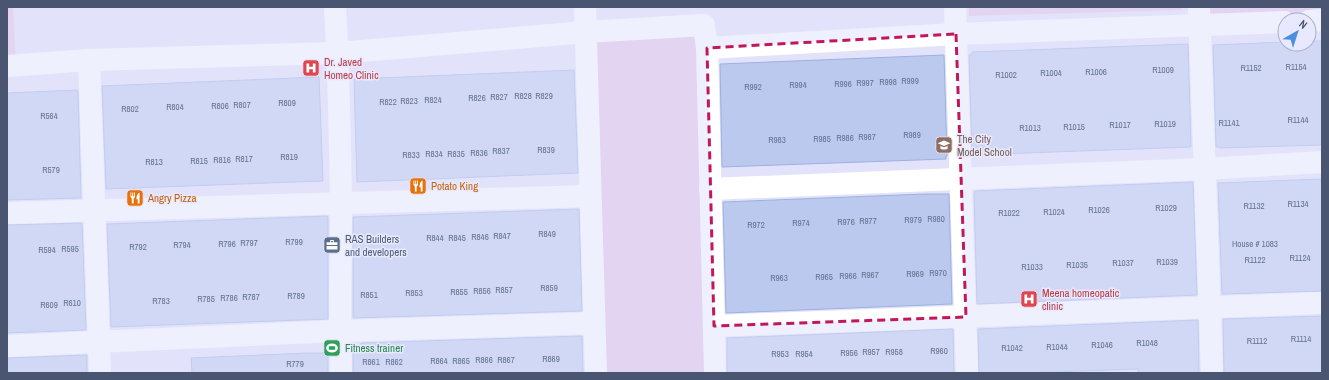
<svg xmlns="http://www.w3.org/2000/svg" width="1329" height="380" viewBox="0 0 1329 380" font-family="'Archivo Narrow',sans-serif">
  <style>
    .green { fill: #e5c1e7 }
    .building { fill: #bbc9ef; stroke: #9cb0e1 }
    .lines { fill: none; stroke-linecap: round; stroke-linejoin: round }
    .minor { stroke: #fff; stroke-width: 22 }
    .marked { fill: none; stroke: #c2185b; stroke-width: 3; stroke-dasharray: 8 5; stroke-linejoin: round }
    .labels { text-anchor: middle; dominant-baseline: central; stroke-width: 3; stroke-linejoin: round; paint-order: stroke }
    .number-label { font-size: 9px; fill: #667390 }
    .health-label { font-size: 11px; fill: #be3a42; stroke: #e8e9fe; text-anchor: start }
    .education-label { font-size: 11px; fill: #785e54; stroke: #e8e9fe; text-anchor: start }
    .food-label { font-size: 11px; fill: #c56008; stroke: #e8e9fe; text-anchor: start }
    .service-label { font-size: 11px; fill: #4e5e75; stroke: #e8e9fe; text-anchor: start }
    .leisure-label { font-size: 11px; fill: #27864d; stroke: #e8e9fe; text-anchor: start }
  </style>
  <rect width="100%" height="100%" fill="#e2e3fb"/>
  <g class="green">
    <path d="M7,7H13L16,65L7,66Z"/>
    <path d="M969,7H1181V10L969,16Z"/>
    <path d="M1199,7H1322V20H1285L1199,25Z"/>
    <path d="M704,25L715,373H596L586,32Z"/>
  </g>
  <g class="building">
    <path d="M1309,41H1322V145L1220,148V147H1216L1213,45L1285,42V44H1309Z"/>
    <path d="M1188,44L1191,147L972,155L969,55H972V52Z"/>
    <path d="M944,55L947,156H946V159L722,167L720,64Z"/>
    <path d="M574,70L578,173L357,182L354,79Z"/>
    <path d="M319,77L323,181L106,189L102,86Z"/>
    <path d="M78,90L81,198L7,200V93Z"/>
    <path d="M1322,179V291L1222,294L1218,183Z"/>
    <path d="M1193,182L1197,295L977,304L974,193H975V191Z"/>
    <path d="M925,194H949L952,304L726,313L723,202Z"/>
    <path d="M579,209L582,311L353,318V217Z"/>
    <path d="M327,216V217H328V319L111,327L107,224Z"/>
    <path d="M82,223L86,330L7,333V225Z"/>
    <path d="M1322,316V373H1224L1223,319Z"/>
    <path d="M1198,320L1199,373H1138V369L1023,373H979L978,329Z"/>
    <path d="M953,329L954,373H727V338Z"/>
    <path d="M582,336L583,373H353V353H361V343Z"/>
    <path d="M308,353H328V373H192L191,358Z"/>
    <path d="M87,355V373H7V358Z"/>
  </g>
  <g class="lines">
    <g class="minor">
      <path d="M335,7C339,72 340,138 341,204C341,260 339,316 341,373"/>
      <path d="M585,7L596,373"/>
      <path d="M955,7L967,373"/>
      <path d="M1199,7L1212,373"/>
      <path d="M1309,21L1322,20"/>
      <path d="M707,48L956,34L1285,22"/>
      <path d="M89,60L100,373"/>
      <path d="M7,66L89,60L338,53L586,32L704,25L707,48L715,373"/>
      <path d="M710,189L1204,169L1322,162"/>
      <path d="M7,213L590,196"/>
      <path d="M714,326L1322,303"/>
      <path d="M7,346L339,331L594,323"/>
    </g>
  </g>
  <path d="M0 0H1329V380H0ZM956,34L966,317L714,326L707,48Z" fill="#e2e3fb" fill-opacity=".55" fill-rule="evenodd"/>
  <path class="marked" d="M956,34L966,317L714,326L707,48Z"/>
  <defs>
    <symbol id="hospital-square" viewBox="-11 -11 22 22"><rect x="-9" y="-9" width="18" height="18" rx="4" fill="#e0444e" stroke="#e8e9fe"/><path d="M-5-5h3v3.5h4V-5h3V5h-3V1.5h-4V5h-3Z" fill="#fff"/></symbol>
    <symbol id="school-square" viewBox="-11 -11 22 22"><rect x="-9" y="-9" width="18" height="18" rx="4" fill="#8d6e63" stroke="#e8e9fe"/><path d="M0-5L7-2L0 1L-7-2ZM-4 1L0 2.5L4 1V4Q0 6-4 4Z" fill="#fff"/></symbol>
    <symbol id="restaurant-square" viewBox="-11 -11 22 22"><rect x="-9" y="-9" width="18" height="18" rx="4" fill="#e8710a" stroke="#e8e9fe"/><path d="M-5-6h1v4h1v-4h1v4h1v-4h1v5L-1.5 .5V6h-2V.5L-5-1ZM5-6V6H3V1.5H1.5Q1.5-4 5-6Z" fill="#fff"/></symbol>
    <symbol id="office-square" viewBox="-11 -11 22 22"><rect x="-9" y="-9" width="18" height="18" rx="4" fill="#5c6f8a" stroke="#e8e9fe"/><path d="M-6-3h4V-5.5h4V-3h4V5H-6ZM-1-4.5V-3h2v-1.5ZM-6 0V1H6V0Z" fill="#fff"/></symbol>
    <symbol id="stadium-square" viewBox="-11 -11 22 22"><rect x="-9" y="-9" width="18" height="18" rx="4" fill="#2e9e5b" stroke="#e8e9fe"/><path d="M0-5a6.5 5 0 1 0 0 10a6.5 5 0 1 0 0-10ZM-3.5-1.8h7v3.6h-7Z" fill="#fff"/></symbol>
  </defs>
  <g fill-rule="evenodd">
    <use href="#hospital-square" x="301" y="58" width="20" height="20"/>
    <use href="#school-square" x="934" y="135" width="20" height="20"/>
    <use href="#restaurant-square" x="408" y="176" width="20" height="20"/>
    <use href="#restaurant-square" x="125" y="188" width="20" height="20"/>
    <use href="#office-square" x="322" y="235" width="20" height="20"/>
    <use href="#hospital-square" x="1019" y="289" width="20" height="20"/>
    <use href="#stadium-square" x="322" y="338" width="20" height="20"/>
  </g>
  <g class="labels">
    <g class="number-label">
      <text x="1296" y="67">R1154</text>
      <text x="1251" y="68">R1152</text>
      <text x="1163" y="70">R1009</text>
      <text x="1096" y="72">R1006</text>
      <text x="1051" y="73">R1004</text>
      <text x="1006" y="75">R1002</text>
      <text x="910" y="81">R999</text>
      <text x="888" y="82">R998</text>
      <text x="865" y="83">R997</text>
      <text x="843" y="84">R996</text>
      <text x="798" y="85">R994</text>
      <text x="753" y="87">R992</text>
      <text x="523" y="96">R828</text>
      <text x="544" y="96">R829</text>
      <text x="499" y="97">R827</text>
      <text x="477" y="98">R826</text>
      <text x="433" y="100">R824</text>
      <text x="409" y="101">R823</text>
      <text x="388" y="102">R822</text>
      <text x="287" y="103">R809</text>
      <text x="242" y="105">R807</text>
      <text x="220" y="106">R806</text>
      <text x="175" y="107">R804</text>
      <text x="130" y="109">R802</text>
      <text x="49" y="116">R564</text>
      <text x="1298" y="120">R1144</text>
      <text x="1229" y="123">R1141</text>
      <text x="1165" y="124">R1019</text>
      <text x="1120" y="125">R1017</text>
      <text x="1074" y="127">R1015</text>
      <text x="1030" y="128">R1013</text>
      <text x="912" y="135">R989</text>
      <text x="867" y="137">R987</text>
      <text x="845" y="138">R986</text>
      <text x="822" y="139">R985</text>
      <text x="777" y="140">R983</text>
      <text x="546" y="150">R839</text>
      <text x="501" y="151">R837</text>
      <text x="479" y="153">R836</text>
      <text x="434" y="154">R834</text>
      <text x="456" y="154">R835</text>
      <text x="411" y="155">R833</text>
      <text x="289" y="157">R819</text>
      <text x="244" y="159">R817</text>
      <text x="222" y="160">R816</text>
      <text x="199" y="161">R815</text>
      <text x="154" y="162">R813</text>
      <text x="51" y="170">R579</text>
      <text x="1298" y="204">R1134</text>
      <text x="1254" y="206">R1132</text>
      <text x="1166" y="208">R1029</text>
      <text x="1099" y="210">R1026</text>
      <text x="1054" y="212">R1024</text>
      <text x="1009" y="213">R1022</text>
      <text x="936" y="219">R980</text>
      <text x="913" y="220">R979</text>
      <text x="868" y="221">R977</text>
      <text x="846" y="222">R976</text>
      <text x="801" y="223">R974</text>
      <text x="756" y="225">R972</text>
      <text x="547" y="234">R849</text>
      <text x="502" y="236">R847</text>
      <text x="480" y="237">R846</text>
      <text x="435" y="238">R844</text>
      <text x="457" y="238">R845</text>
      <text x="294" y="242">R799</text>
      <text x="249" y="243">R797</text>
      <text x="227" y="244">R796</text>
      <text x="1255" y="244">House # 1083</text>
      <text x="182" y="245">R794</text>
      <text x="138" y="247">R792</text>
      <text x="70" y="249">R595</text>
      <text x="47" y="250">R594</text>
      <text x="1300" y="258">R1124</text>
      <text x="1255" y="260">R1122</text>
      <text x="1167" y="262">R1039</text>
      <text x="1123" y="263">R1037</text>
      <text x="1077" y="265">R1035</text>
      <text x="1032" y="267">R1033</text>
      <text x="938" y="273">R970</text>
      <text x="915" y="274">R969</text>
      <text x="870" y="275">R967</text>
      <text x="848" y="276">R966</text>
      <text x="824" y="277">R965</text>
      <text x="779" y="278">R963</text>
      <text x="549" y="288">R859</text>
      <text x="504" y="290">R857</text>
      <text x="482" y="291">R856</text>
      <text x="459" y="292">R855</text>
      <text x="414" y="293">R853</text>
      <text x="369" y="295">R851</text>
      <text x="296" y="296">R789</text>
      <text x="251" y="297">R787</text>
      <text x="229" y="298">R786</text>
      <text x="206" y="299">R785</text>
      <text x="161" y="301">R783</text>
      <text x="72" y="303">R610</text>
      <text x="49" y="305">R609</text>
      <text x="1301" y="339">R1114</text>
      <text x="1257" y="341">R1112</text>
      <text x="1147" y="343">R1048</text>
      <text x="1102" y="345">R1046</text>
      <text x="1057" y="347">R1044</text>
      <text x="1012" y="348">R1042</text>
      <text x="939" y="351">R960</text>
      <text x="871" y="352">R957</text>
      <text x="894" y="352">R958</text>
      <text x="849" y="353">R956</text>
      <text x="780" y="354">R953</text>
      <text x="804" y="354">R954</text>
      <text x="551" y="359">R869</text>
      <text x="484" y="360">R866</text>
      <text x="506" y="360">R867</text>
      <text x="439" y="361">R864</text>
      <text x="461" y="361">R865</text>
      <text x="371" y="362">R861</text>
      <text x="394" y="362">R862</text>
      <text x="295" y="364">R779</text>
    </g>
    <g class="health-label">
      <text x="324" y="62">Dr. Javed<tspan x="324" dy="13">Homeo Clinic</tspan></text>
      <text x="1042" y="293">Meena homeopatic<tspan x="1042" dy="13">clinic</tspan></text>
    </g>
    <g class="education-label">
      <text x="957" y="139">The City<tspan x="957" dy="13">Model School</tspan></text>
    </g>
    <g class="food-label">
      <text x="431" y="186">Potato King</text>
      <text x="148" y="198">Angry Pizza</text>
    </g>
    <g class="service-label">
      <text x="345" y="239">RAS Builders<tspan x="345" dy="13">and developers</tspan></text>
    </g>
    <g class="leisure-label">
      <text x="345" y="348">Fitness trainer</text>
    </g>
  </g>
  <rect width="1329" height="380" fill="none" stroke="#4a5671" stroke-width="16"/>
  <g transform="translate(1297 32) rotate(39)"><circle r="19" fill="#e8e9fe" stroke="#a9aec6"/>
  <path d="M0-3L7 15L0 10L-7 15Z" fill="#4c8ee0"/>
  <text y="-6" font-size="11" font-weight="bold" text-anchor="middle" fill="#4a5671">N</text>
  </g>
</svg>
